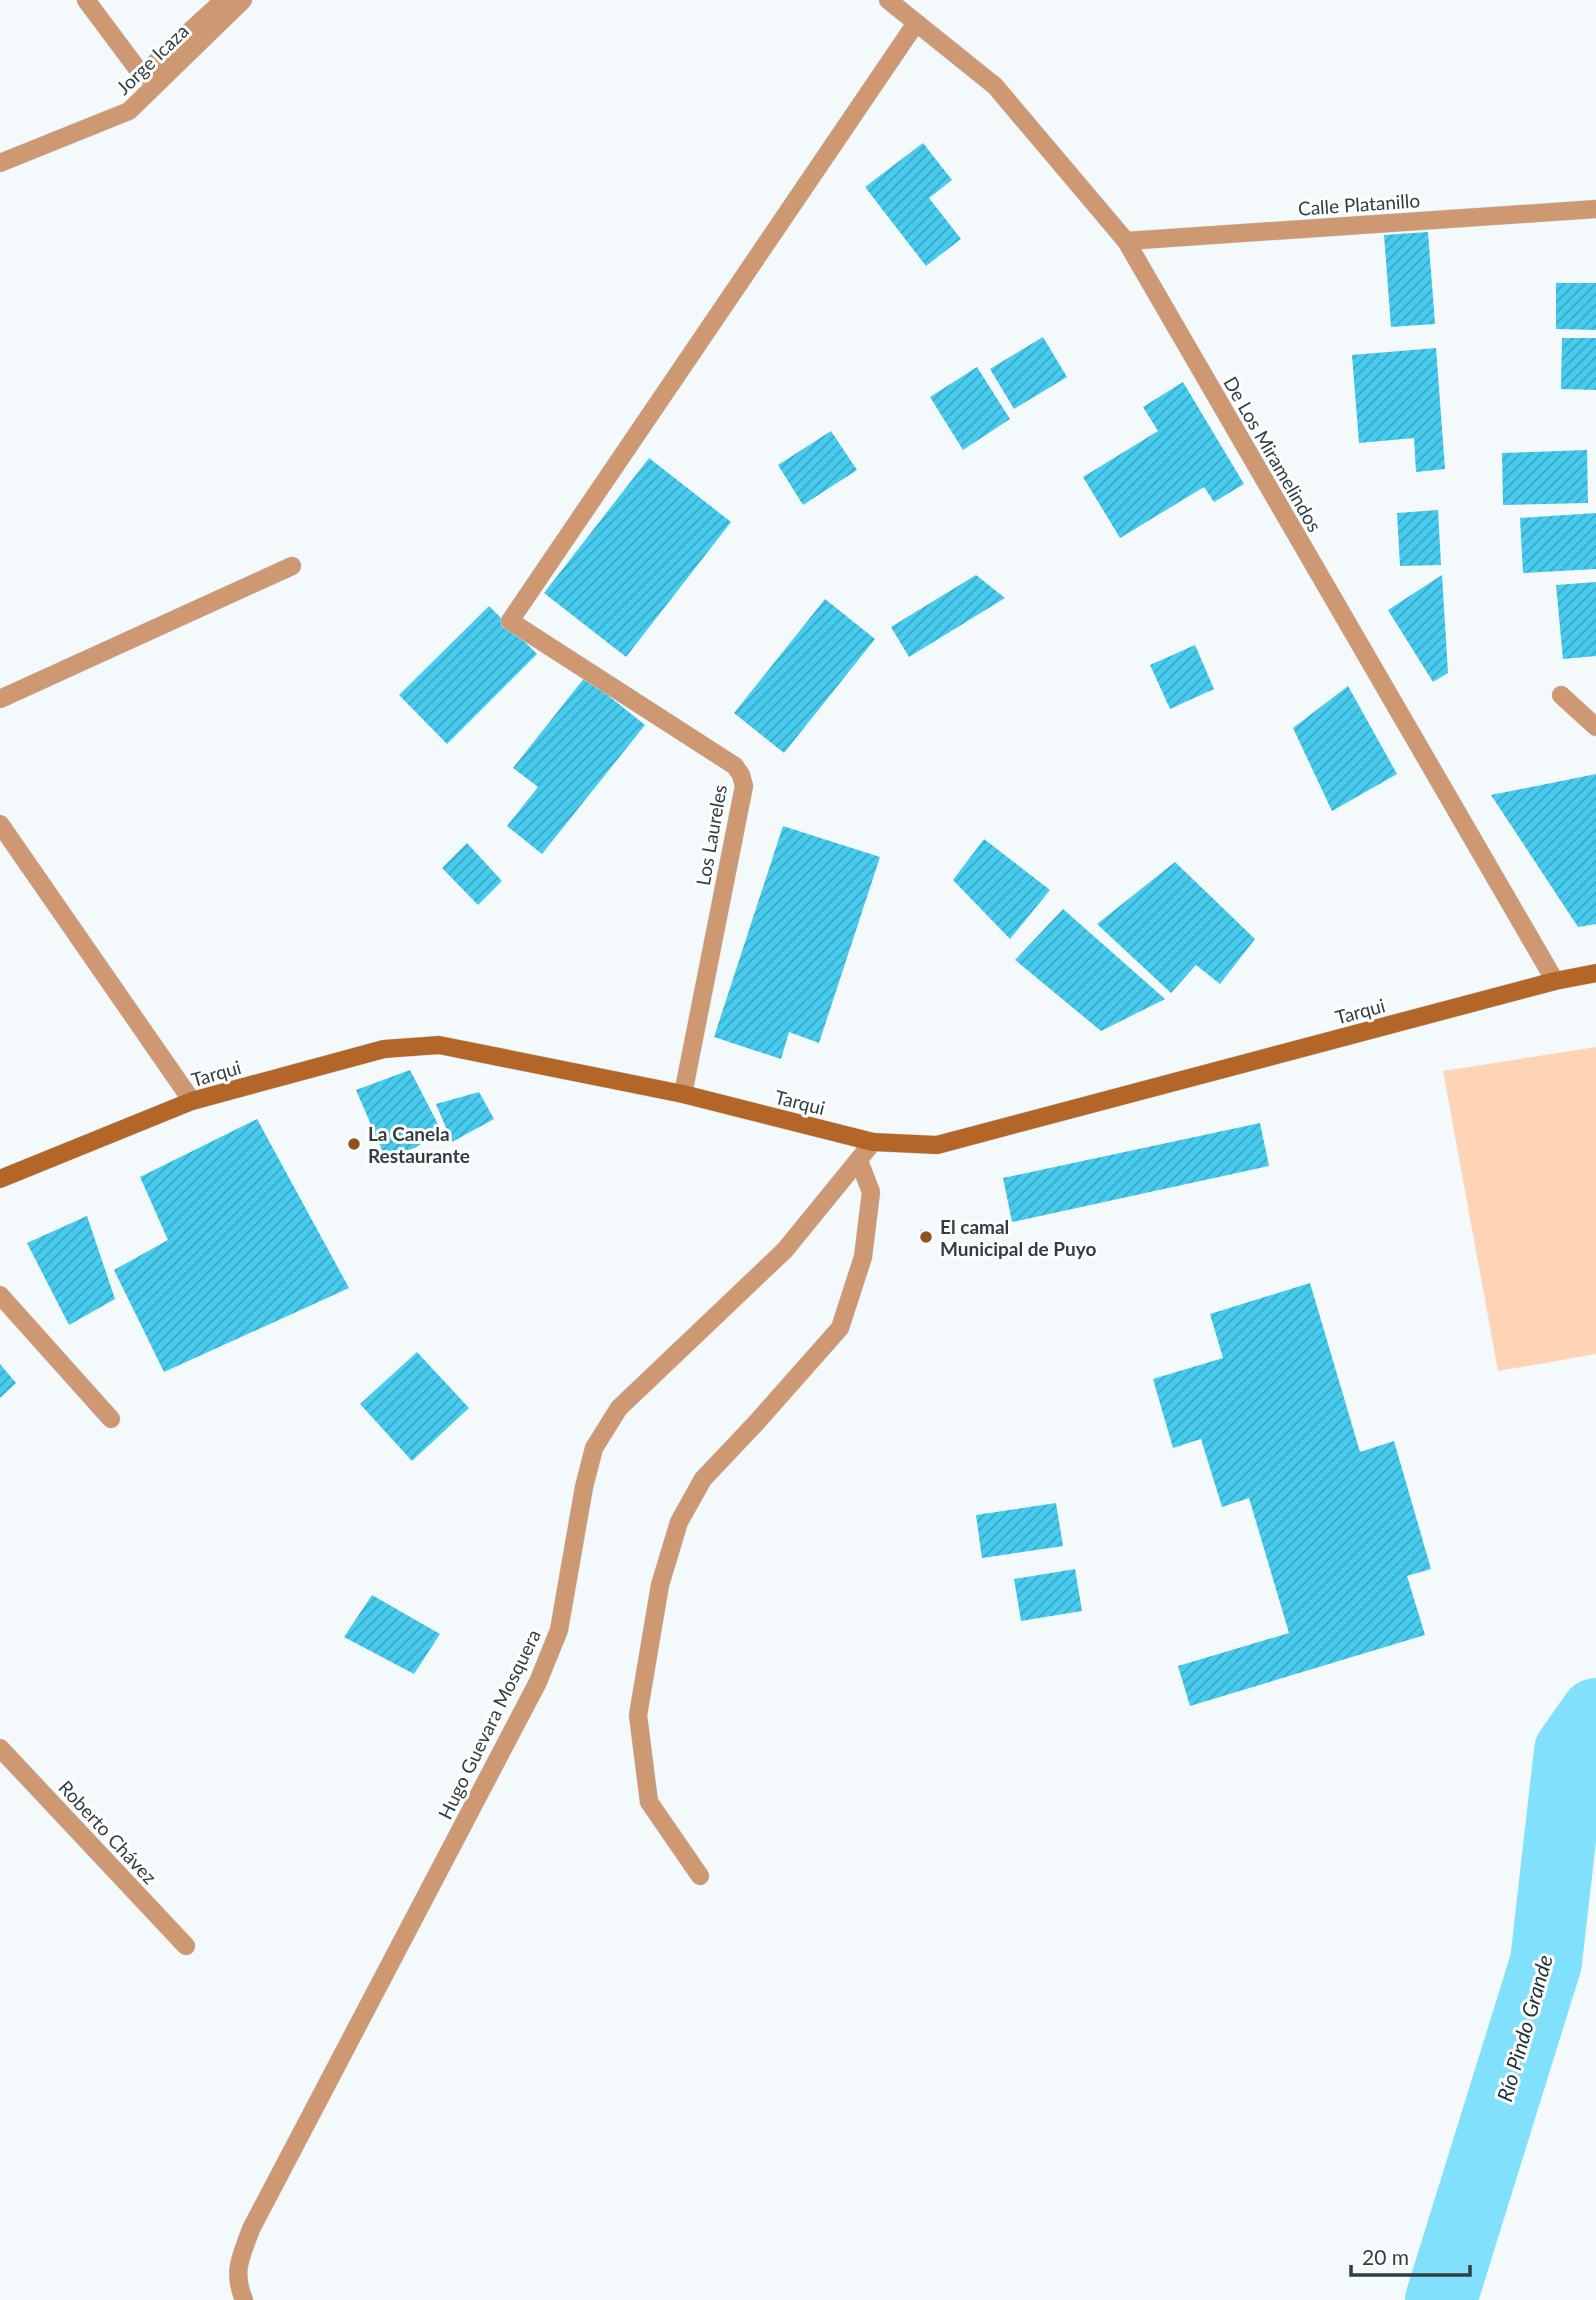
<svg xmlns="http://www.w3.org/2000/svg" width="1596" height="2300" viewBox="0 0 1596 2300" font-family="Lato,sans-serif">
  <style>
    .pitch { fill: #ffd3b5 }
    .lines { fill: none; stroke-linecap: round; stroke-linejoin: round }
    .river { stroke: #81e0fc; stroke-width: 72 }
    .building { fill: url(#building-hatch) }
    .lane-casing { stroke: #d1d8db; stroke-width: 19 }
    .street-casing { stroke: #d1d8db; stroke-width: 19 }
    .secondary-casing { stroke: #d1d8db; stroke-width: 19 }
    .lane { stroke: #cd9872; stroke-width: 18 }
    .street { stroke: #cd9872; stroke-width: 18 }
    .secondary { stroke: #b36627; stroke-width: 18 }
    .poi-dot { fill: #91511b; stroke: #fff; stroke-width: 2.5 }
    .labels { text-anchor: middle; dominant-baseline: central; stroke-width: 6; stroke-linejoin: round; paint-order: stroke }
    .street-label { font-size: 19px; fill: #313e42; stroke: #fff }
    .poi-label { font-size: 19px; font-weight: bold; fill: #313e42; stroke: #fff; text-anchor: start }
    .water-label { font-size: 21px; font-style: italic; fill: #1b3138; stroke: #fff }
  </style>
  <defs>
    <pattern id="building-hatch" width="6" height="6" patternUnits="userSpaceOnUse" patternTransform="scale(1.75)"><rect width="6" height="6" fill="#47cbee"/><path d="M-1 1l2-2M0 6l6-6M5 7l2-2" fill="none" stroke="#3ca6c2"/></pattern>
  </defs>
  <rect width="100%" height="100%" fill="#f4fafc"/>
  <path class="pitch" d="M1596,1047V1354L1498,1371L1443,1071Z"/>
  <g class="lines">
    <path class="river" d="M1441,2300L1546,1962L1570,1751L1596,1714"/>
  </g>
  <g class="building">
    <path d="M923,143L952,180L929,198L961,239L926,266L865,187Z"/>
    <path d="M1428,232L1435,324L1391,327L1384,235Z"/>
    <path d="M1556,283H1596V330L1556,329Z"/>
    <path d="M1043,337L1067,377L1014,409L990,369Z"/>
    <path d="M1562,338H1596V390L1561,389Z"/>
    <path d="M1436,348L1445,469L1416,472L1414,438L1359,443L1352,355Z"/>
    <path d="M977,367L1010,419L963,450L930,397Z"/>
    <path d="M1183,382L1244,484L1214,502L1204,487L1120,538L1083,477L1158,431L1143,407Z"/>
    <path d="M831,431L857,470L803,505L778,465Z"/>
    <path d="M1587,450L1588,503L1503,505L1502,453Z"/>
    <path d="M649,458L731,522L626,657L544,593Z"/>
    <path d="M1438,510L1441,565L1400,566L1397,513Z"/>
    <path d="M1596,513V569L1523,573L1520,518Z"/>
    <path d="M976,575L1005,598L909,657L891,627Z"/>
    <path d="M1442,575L1448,673L1433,682L1388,610Z"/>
    <path d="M1596,582V656L1563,659L1556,585Z"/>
    <path d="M825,599L875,639L784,753L734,713Z"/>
    <path d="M489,606L537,654L447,744L399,695Z"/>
    <path d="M1195,645L1214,689L1170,709L1150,665Z"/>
    <path d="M585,677L645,725L542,854L507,826L538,787L513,768Z"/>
    <path d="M1348,686L1397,774L1332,811L1293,728Z"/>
    <path d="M1596,774V924L1578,927L1491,795Z"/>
    <path d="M783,826L880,857L819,1043L789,1032L781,1059L714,1037Z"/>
    <path d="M984,839L1050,890L1010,939L953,880Z"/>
    <path d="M467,843L502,881L478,905L442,868Z"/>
    <path d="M1175,862L1255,939L1220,984L1196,965L1171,993L1097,924Z"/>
    <path d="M1063,909L1165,999L1101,1031L1015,960Z"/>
    <path d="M410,1070L441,1130L415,1148L385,1157L356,1090Z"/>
    <path d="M479,1092L494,1119L452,1142L436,1104Z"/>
    <path d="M257,1119L349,1288L164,1372L114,1270L168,1240L140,1177Z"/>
    <path d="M1260,1123L1269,1166L1012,1222L1003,1178Z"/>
    <path d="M87,1216L115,1299L69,1325L27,1243Z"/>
    <path d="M929,1229L931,1244H922L920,1230Z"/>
    <path d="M1310,1283L1360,1452L1394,1441L1431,1569L1407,1576L1425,1635L1190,1706L1178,1666L1289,1633L1249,1498L1222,1507L1201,1439L1173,1448L1153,1379L1223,1358L1210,1314Z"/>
    <path d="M417,1352L469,1408L412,1461L360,1404Z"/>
    <path d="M0,1364L16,1383L0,1398Z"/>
    <path d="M1056,1503L1063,1546L982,1558L976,1515Z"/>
    <path d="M1075,1569L1082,1611L1021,1621L1014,1579Z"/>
    <path d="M372,1595L440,1634L414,1674L344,1637Z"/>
  </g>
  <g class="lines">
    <defs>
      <path id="lane" d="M700,1876L649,1802L638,1715L660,1585L679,1522L703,1479L756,1423L840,1328L863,1257L871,1192L859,1161"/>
      <g id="street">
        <path d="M86,0L142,75L224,0"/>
        <path d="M888,0L995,86L1126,241L1555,981"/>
        <path d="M0,163L129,111L243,0"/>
        <path d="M1126,241L1596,209"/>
        <path d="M1561,695L1596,727"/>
        <path d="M0,699L292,566"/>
        <path d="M0,824L192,1101"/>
        <path d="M683,1094L744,786L741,775L735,766L510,621L916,23"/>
        <path d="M0,1295L111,1419"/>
        <path d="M0,1748L186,1946"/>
        <path d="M244,2300C232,2271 241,2257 251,2229L538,1682L559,1630L584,1487L594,1448L619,1408L785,1250L873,1142"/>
      </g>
      <path id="secondary" d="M0,1179L192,1101L384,1049L439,1045L683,1094L873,1142L937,1145L1555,981L1596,973"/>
    </defs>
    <use href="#lane" class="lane-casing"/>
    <use href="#street" class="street-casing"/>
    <use href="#secondary" class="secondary-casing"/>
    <use href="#lane" class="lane"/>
    <use href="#street" class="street"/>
    <use href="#secondary" class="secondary"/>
  </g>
  <g class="poi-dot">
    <circle cx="354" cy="1144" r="7"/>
    <circle cx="926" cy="1237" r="7"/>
  </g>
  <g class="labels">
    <g class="street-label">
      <text transform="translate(152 59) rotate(-44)">Jorge Icaza</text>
      <text transform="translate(1359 204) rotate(-4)">Calle Platanillo</text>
      <text transform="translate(1273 454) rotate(60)">De Los Miramelindos</text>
      <text transform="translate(711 835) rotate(-80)">Los Laureles</text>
      <text transform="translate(1360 1011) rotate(-15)">Tarqui</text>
      <text transform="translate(216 1073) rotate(-16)">Tarqui</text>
      <text transform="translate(800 1102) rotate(14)">Tarqui</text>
      <text transform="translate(489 1724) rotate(-64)">Hugo Guevara Mosquera</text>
      <text transform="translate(108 1832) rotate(47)">Roberto Chávez</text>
    </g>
    <g class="poi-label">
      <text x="368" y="1133">La Canela<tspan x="368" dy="22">Restaurante</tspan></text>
      <text x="940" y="1226">El camal<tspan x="940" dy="22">Municipal de Puyo</tspan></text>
    </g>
    <g class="water-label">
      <text transform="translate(1524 2028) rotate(-74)">Río Pindo Grande</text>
    </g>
  </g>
  <path d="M1351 2265v10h119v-10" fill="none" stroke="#313e42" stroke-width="3.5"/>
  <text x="1362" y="2265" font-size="21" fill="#313e42" stroke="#ffffff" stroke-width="5" paint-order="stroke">20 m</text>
</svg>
